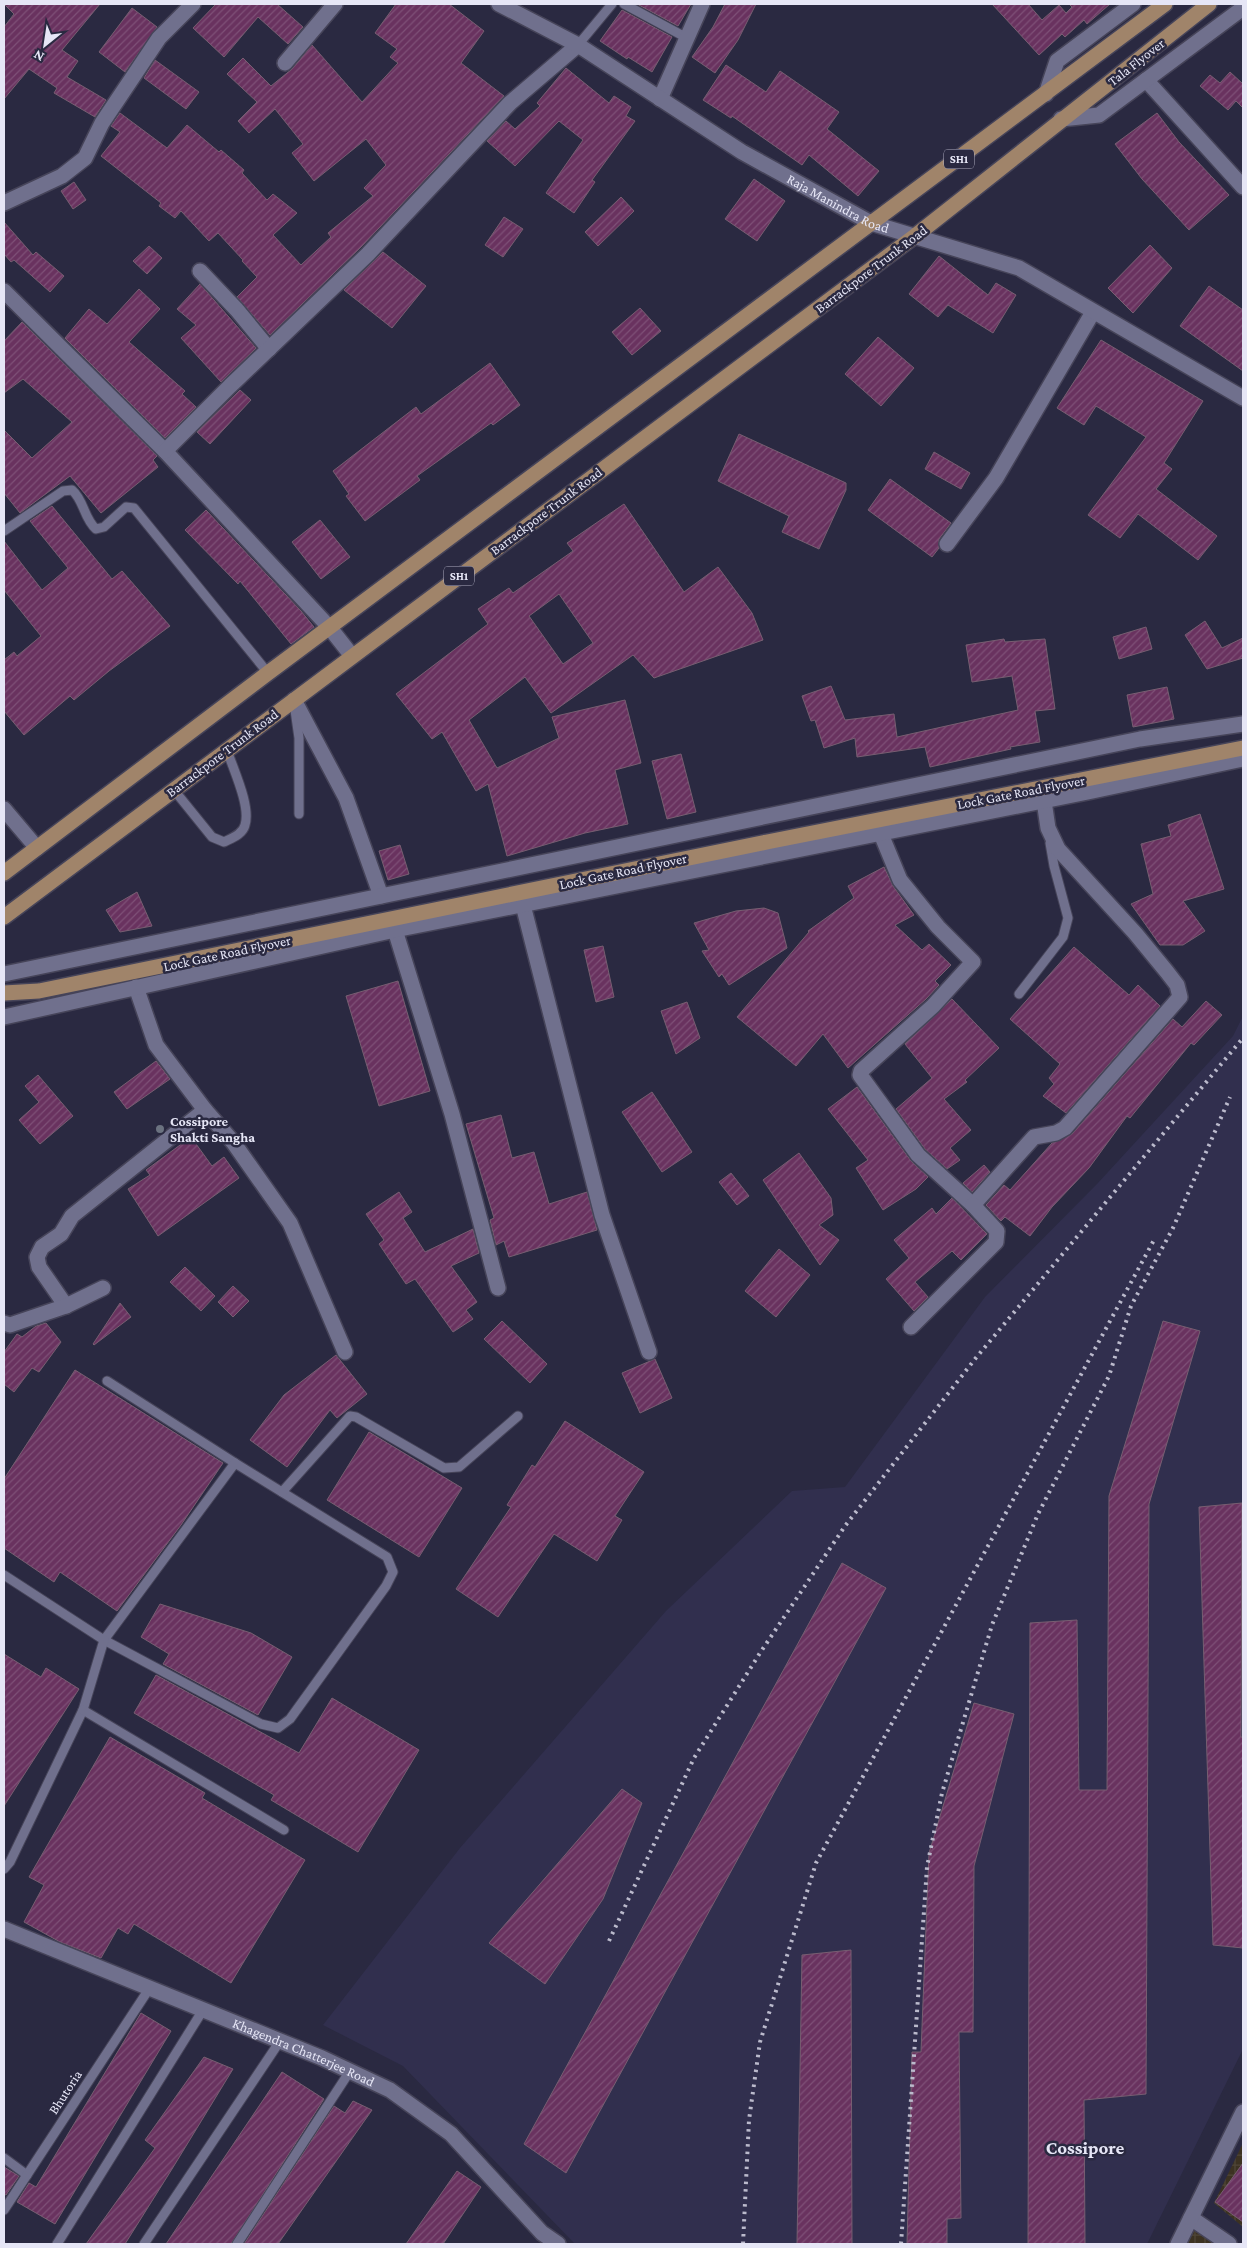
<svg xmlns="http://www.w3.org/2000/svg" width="1247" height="2248" viewBox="0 0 1247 2248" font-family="'Crimson Pro',serif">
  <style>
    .built { fill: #312f4e }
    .industrial { fill: url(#industrial-grid) }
    .building { fill: url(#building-hatch); stroke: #775e71; fill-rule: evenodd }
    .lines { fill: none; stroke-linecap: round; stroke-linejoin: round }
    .lane-casing { stroke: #464459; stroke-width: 11 }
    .street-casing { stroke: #464459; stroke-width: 18 }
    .secondary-casing { stroke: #464459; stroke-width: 18 }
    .primary-casing { stroke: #464459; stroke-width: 18 }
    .lane { stroke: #70708d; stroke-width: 9 }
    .street { stroke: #70708d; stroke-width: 15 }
    .secondary { stroke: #70708d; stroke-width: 15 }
    .primary { stroke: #a0846a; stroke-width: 15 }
    .rail { stroke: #bbbacc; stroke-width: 4; stroke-dasharray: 2.5 5; stroke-linecap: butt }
    .worship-dot { fill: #6b7280; stroke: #2a2941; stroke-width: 2 }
    .labels { text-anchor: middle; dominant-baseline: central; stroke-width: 5; stroke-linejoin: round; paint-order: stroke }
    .shield { fill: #2a2941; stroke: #aeadc0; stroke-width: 1 }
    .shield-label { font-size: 12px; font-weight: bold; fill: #e6e6f6 }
    .street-label { font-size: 14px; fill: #e6e6f6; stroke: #2a2941 }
    .poi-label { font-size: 14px; font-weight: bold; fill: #e6e6f6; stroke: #2a2941; text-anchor: start }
    .district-label { font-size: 19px; font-weight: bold; fill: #e6e6f6; stroke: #2a2941 }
  </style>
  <defs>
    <pattern id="industrial-grid" width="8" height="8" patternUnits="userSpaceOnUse" patternTransform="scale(1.25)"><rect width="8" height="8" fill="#3c3222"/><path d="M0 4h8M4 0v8" fill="none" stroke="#4f4638"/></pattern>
    <pattern id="building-hatch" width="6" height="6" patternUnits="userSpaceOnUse" patternTransform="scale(1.25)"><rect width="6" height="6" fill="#69325f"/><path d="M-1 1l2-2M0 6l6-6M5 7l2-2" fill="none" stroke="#7e5077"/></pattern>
  </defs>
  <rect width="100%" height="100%" fill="#2a2941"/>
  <path class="built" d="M1243,1016V2049L1147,2244H575L403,2066L323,2025L460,1848L666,1611L792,1491L845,1487L985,1297L1097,1184L1233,1036Z"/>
  <g class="industrial">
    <path d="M1243,2143V2227L1214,2203Z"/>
    <path d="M1191,2218L1221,2244H1178Z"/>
  </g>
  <g class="building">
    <path d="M4,4H100L62,50L78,61L67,77L106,100L95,117L54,93L57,88L29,69L4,99V27L14,14Z"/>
    <path d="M216,4H277L303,27L288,44L258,17L224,57L193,28Z"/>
    <path d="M396,4H449L484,31L461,63L504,96L361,247L270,335L237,297L257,277L242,261L243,260L218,233L209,241L181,211L175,218L159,206L161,203L101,156L120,132L111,126L120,113L167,148L187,125L219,152L221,150L244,170L242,173L267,200L273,194L297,213L273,235L301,265L331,237L328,233L373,196L364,188L386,165L366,139L314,181L292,153L303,144L275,109L249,133L238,121L257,102L227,74L243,58L271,86L292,69L312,45L362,102L398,63L390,57L397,49L375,33Z"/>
    <path d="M637,4H691L678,26Z"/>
    <path d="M725,4H756L738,40L715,73L692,57L713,27Z"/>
    <path d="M992,4H1028L1042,20L1059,5L1066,13L1072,7L1069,4H1110L1087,24L1084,20L1065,37L1062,34L1039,55Z"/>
    <path d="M132,8L157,27L125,72L99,52Z"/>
    <path d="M622,10L672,37L652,72L628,57L627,59L600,41Z"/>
    <path d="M155,60L199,92L186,109L144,78Z"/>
    <path d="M726,65L766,92L780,71L839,112L827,129L879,171L858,196L809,155L802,165L732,116L731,118L703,100Z"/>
    <path d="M566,68L609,103L614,96L631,107L626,116L635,121L592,180L595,182L574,213L546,193L583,140L559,121L515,166L487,141L506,121L515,129L540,106L537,103Z"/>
    <path d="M1230,72L1243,84V108L1236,101L1228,110L1200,86L1210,75L1220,83Z"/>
    <path d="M1157,113L1179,142L1229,195L1189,230L1142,179L1115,144Z"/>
    <path d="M754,179L785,201L757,241L725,219Z"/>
    <path d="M74,182L86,200L73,209L61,191Z"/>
    <path d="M621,197L634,211L598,246L585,232Z"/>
    <path d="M504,217L523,229L503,257L485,245Z"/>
    <path d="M4,222L33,255L36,252L64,276L50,292L14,260L11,262L4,254Z"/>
    <path d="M1150,245L1172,268L1133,313L1108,288Z"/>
    <path d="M149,246L162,258L147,274L133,261Z"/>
    <path d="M383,252L426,286L392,328L344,290Z"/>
    <path d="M939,256L988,295L996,283L1016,295L993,333L948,305L938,317L909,294Z"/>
    <path d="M200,284L256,348L221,382L181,338L196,325L177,309Z"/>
    <path d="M1209,286L1243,310V371L1180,326Z"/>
    <path d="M139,289L160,309L129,342L185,391L182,394L196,407L165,438L65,338L89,309L107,324Z"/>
    <path d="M640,308L661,331L632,355L612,332Z"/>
    <path d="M22,322L157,456L153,460L158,467L101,513L70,476L20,513L4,493V430L32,458L72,422L23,379L4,393V341Z"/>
    <path d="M878,337L914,368L881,406L845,374Z"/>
    <path d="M1101,340L1203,401L1164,463L1172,469L1156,489L1217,536L1198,560L1138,514L1120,538L1088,515L1146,437L1096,406L1084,425L1057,408Z"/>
    <path d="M490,363L520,405L493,425L491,423L417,476L420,480L365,521L346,496L349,494L333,471L416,407L421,414Z"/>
    <path d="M240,390L251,400L210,444L197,432Z"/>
    <path d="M739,434L846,483V490L819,549L782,532L789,516L718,481Z"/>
    <path d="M934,452L970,473L961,489L925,469Z"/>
    <path d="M890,479L951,523L939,539V548L932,557L868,510Z"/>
    <path d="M624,504L684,592L718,567L752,613L763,640L654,678L633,655L551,713L525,677L469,720L497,768L559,738L552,717L625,700L641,763L615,770L628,824L585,833L507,856L488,784L476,791L442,732L432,739L396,694L488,624L478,609L509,588L513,593L573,551L567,543ZM559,594L593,643L563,664L529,616Z"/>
    <path d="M52,506L112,579L122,571L170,626L109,671L74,700L70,696L24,735L4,711V660L14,652L17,656L41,636L4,590V541L42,590L68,568L30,521Z"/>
    <path d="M206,510L301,611L314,627L291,644L240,581L238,584L185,530Z"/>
    <path d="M320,520L350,557L321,579L292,542Z"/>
    <path d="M1205,621L1222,648L1243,638V658L1207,669L1185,635Z"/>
    <path d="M1146,627L1152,649L1119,659L1113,637Z"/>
    <path d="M1004,639L1005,642L1045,639L1055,709L1035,711L1040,742L1010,747L1011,749L930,767L925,747L857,757L855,738L824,748L815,720L811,721L802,696L831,686L845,720L894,714L897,737L1018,710L1012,676L972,682L966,645Z"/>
    <path d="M1167,687L1174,719L1133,727L1127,695Z"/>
    <path d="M681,754L696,812L667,819L652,761Z"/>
    <path d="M1200,814L1224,889L1183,901L1205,931L1183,945H1160L1131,904L1153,894L1141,844L1171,836L1168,825Z"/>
    <path d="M400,845L409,874L388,880L379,851Z"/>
    <path d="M884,867L893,886L914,915L895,925L922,950L929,944L951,965L935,981L939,985L926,999L848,1068L823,1034L796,1066L737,1017L809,932L808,931L854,898L848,886Z"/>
    <path d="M137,892L152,926L120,932L106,910Z"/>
    <path d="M764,908L778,913L787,948L729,985L722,974L719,977L702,951L709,950L694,923L736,911Z"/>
    <path d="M603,946L614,997L596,1002L584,950Z"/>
    <path d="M1074,947L1129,995L1138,985L1160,1006L1066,1113L1043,1096L1054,1084L1049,1078L1060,1064L1010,1019Z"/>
    <path d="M398,981L430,1091L379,1106L346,996Z"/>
    <path d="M952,999L999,1048L965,1080L967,1082L944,1099L971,1130L950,1148L960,1160L947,1169L925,1149L896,1109L932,1078L905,1044Z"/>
    <path d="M1206,1001L1222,1015L1194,1045L1191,1043L1130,1118L1127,1116L1089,1168L1052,1207L1030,1236L1005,1217L1001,1221L986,1205L1004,1185L1010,1190L1052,1143L1072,1134L1173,1019L1182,1027Z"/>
    <path d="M687,1002L700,1038L676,1054L661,1011Z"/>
    <path d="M156,1061L170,1079L127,1109L114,1092Z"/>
    <path d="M38,1075L73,1116L40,1144L19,1120L39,1102L25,1086Z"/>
    <path d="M857,1087L911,1161L928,1177L916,1189L883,1210L856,1168L868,1160L828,1109Z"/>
    <path d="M652,1092L692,1152L662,1172L622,1112Z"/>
    <path d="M501,1115L512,1158L534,1152L549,1204L587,1192L597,1230L509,1257L504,1241L496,1245L490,1220L494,1218L466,1124Z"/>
    <path d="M191,1137L212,1166L224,1157L239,1178L158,1236L128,1189L150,1175L146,1170Z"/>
    <path d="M799,1153L831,1198L833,1215L819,1225L839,1240L820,1265L763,1180Z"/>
    <path d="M984,1165L990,1172L972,1192L963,1183Z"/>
    <path d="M731,1173L749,1196L737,1205L719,1182Z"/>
    <path d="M399,1192L412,1212L403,1218L425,1252L473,1229L479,1253L451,1266L477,1302L466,1310L473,1319L453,1332L415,1279L406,1284L379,1244L384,1240L366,1214Z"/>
    <path d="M952,1198L987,1234L961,1260L952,1251L915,1282L928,1297L914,1311L886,1279L909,1258L894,1240L932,1208L936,1214Z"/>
    <path d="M779,1249L810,1275L776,1317L745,1291Z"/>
    <path d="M185,1267L215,1296L201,1311L170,1282Z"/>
    <path d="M233,1286L249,1301L233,1317L218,1302Z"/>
    <path d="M120,1303L131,1317L94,1345L93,1344Z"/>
    <path d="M502,1321L547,1364L530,1383L484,1339Z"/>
    <path d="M1163,1321L1200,1331L1149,1504L1146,2094L1084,2100L1085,2244H1028L1030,1623L1077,1620L1079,1790H1107L1109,1496Z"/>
    <path d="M46,1323L61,1342L39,1372L32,1368L14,1392L4,1384V1352L17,1334L22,1337L36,1326Z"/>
    <path d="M336,1355L367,1394L337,1418L330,1410L287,1467L250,1440L284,1395Z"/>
    <path d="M655,1359L672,1398L640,1413L622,1373Z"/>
    <path d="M75,1370L223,1463L181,1525L117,1611L60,1572L54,1582L4,1548V1479Z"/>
    <path d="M565,1421L644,1472L615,1516L622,1520L597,1561L554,1534L498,1617L456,1589L511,1507L507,1505L532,1465L535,1467Z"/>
    <path d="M369,1432L462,1488L419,1557L327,1500Z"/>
    <path d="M1242,1503L1241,1737H1243V1948L1213,1945L1199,1507Z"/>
    <path d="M842,1563L886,1588L566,2173L524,2144Z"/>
    <path d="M160,1604L251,1633L292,1657L258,1715L163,1664L169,1654L141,1637Z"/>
    <path d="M4,1654L41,1677L46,1668L79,1689L4,1806Z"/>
    <path d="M156,1675L299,1753L332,1698L419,1750L358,1852L271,1800L274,1795L134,1713Z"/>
    <path d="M974,1703L1014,1714L974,1866L973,2032H959L961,2218L947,2219V2244H907L912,2052H921L929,1853Z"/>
    <path d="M110,1737L205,1793L202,1798L305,1860L231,1983L134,1924L128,1934L118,1928L101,1958L60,1942L24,1922L44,1885L29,1877Z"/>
    <path d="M622,1789L642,1803L603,1899L545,1984L489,1943Z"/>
    <path d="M851,1950L852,2244H797L802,1955Z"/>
    <path d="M141,2013L171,2031L55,2224L17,2202L29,2183L36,2187Z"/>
    <path d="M204,2057L233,2069L172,2169L125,2244H86L155,2148L145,2140Z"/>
    <path d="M282,2072L324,2099L231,2244H166Z"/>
    <path d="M353,2101L372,2110L278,2244H244L334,2106L345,2113Z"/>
    <path d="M1243,2163V2222L1215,2202Z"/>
    <path d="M4,2167L19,2176L6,2195L4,2194Z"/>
    <path d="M457,2171L481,2187L443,2244H406Z"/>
  </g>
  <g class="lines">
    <defs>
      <g id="lane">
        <path d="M624,4L687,38"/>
        <path d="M578,45L612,4"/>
        <path d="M4,531L63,491L72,490C84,500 84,519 96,529L104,527L126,507L134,508L268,673"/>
        <path d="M295,710L299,738V814"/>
        <path d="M174,790L212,837L224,842C232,838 243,834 245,825C251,806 233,769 227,750"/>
        <path d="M1019,994L1063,937L1068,918L1054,866L1050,843"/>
        <path d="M107,1381L235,1463"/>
        <path d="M235,1463L387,1557L393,1572L386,1586L290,1719L278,1728L261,1724L104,1640Z"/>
        <path d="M282,1492L350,1416L356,1417L444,1468L459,1467L518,1416"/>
        <path d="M4,1575L104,1640L83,1710L10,1862L4,1869"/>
        <path d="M83,1710L284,1830"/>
        <path d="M4,2158L27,2175"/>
        <path d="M4,2210L149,1989"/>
        <path d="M57,2244L203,2010"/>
        <path d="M144,2244L280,2041"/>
        <path d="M237,2244L350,2071"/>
      </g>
      <g id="street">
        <path d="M285,63L335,4"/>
        <path d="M1146,80L1243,187"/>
        <path d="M660,99L702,4"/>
        <path d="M4,203L62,176L85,158L102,123L159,38L193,4"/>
        <path d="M200,271L237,310L269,349"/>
        <path d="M4,291L165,451L330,628L352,656"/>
        <path d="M165,451L230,386L368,254L510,103L578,45"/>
        <path d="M947,544L996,478L1093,312"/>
        <path d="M294,700L346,798L381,896"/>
        <path d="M4,809L37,848"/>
        <path d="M881,834L900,880L938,927L973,962L933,1006L861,1071L860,1075L918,1155L973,1205L1034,1137L1056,1133L1065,1128L1180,997L1177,985L1167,972L1135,933L1058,849L1048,828L1044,801"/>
        <path d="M523,905L602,1215L649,1352"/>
        <path d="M395,930L452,1114L498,1288"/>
        <path d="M136,987L156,1045L205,1110L233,1142L290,1223L345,1352"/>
        <path d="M66,1306L39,1267L37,1257L42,1247L61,1234L72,1216L205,1110"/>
        <path d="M4,1323L10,1325L66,1306L103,1288"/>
        <path d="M911,1327L996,1242L997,1231L973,1205"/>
        <path id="s1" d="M4,1929L322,2058L390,2090L451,2134L542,2233L558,2244"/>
        <path d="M1191,2218L1229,2244"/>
      </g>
      <g id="secondary">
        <path id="s2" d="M499,4L578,45L742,152L871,223L1019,268L1243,398"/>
        <path d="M1046,94L1057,61L1133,4"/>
        <path d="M1061,119L1099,115L1243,8"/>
        <path d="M4,974L1140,739L1243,724"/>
        <path d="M4,1017L395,930L1088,792L1243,759"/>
        <path d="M1178,2244L1243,2112"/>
      </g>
      <g id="primary">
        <path d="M4,873L268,673L1165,4"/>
        <path d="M4,917L915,236L1209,4"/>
        <path d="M4,993L39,991L767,842L1243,748"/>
      </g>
    </defs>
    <use href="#lane" class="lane-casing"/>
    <use href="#street" class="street-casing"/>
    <use href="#secondary" class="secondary-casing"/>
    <use href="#primary" class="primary-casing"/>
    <use href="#lane" class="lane"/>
    <use href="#street" class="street"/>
    <use href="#secondary" class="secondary"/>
    <use href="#primary" class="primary"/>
    <g class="rail">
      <path d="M609,1941L694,1758L760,1653L845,1526L975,1359L1243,1038"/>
      <path d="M743,2244L749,2120L760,2042L816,1863L1154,1240"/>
      <path d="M901,2244L927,1867L942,1793L992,1625L1038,1514L1109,1376L1131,1306L1173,1228L1230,1097"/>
    </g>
  </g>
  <circle class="worship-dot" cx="160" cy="1129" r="5"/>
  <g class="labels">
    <g class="shield">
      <rect x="944" y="149.5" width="30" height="19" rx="4"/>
      <rect x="444" y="566.5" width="30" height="19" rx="4"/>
    </g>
    <g class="shield-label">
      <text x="959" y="159">SH1</text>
      <text x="459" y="576">SH1</text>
    </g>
    <g class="street-label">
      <text transform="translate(1136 62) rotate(-38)">Tala Flyover</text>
      <text stroke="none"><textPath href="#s2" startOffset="394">Raja Manindra Road</textPath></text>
      <text transform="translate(871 269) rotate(-37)">Barrackpore Trunk Road</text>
      <text transform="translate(546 511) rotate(-37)">Barrackpore Trunk Road</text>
      <text transform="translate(222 753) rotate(-37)">Barrackpore Trunk Road</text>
      <text transform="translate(1021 792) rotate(-11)">Lock Gate Road Flyover</text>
      <text transform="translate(623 871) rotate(-12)">Lock Gate Road Flyover</text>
      <text transform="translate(227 953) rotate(-12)">Lock Gate Road Flyover</text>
      <text stroke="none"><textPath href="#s1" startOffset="324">Khagendra Chatterjee Road</textPath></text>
      <text transform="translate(65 2092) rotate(-57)">Bhutoria</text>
    </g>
    <g class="poi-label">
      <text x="170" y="1121">Cossipore<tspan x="170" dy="16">Shakti Sangha</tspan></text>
    </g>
    <g class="district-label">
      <text x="1085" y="2147">Cossipore</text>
    </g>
  </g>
  <rect width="1247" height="2248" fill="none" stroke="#e6e6f6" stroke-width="10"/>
  <g transform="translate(45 45) rotate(210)" stroke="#2a2941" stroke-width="4" paint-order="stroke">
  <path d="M0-4L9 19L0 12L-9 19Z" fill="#e6e6f6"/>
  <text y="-8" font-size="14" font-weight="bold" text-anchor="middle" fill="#e6e6f6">N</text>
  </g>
</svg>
